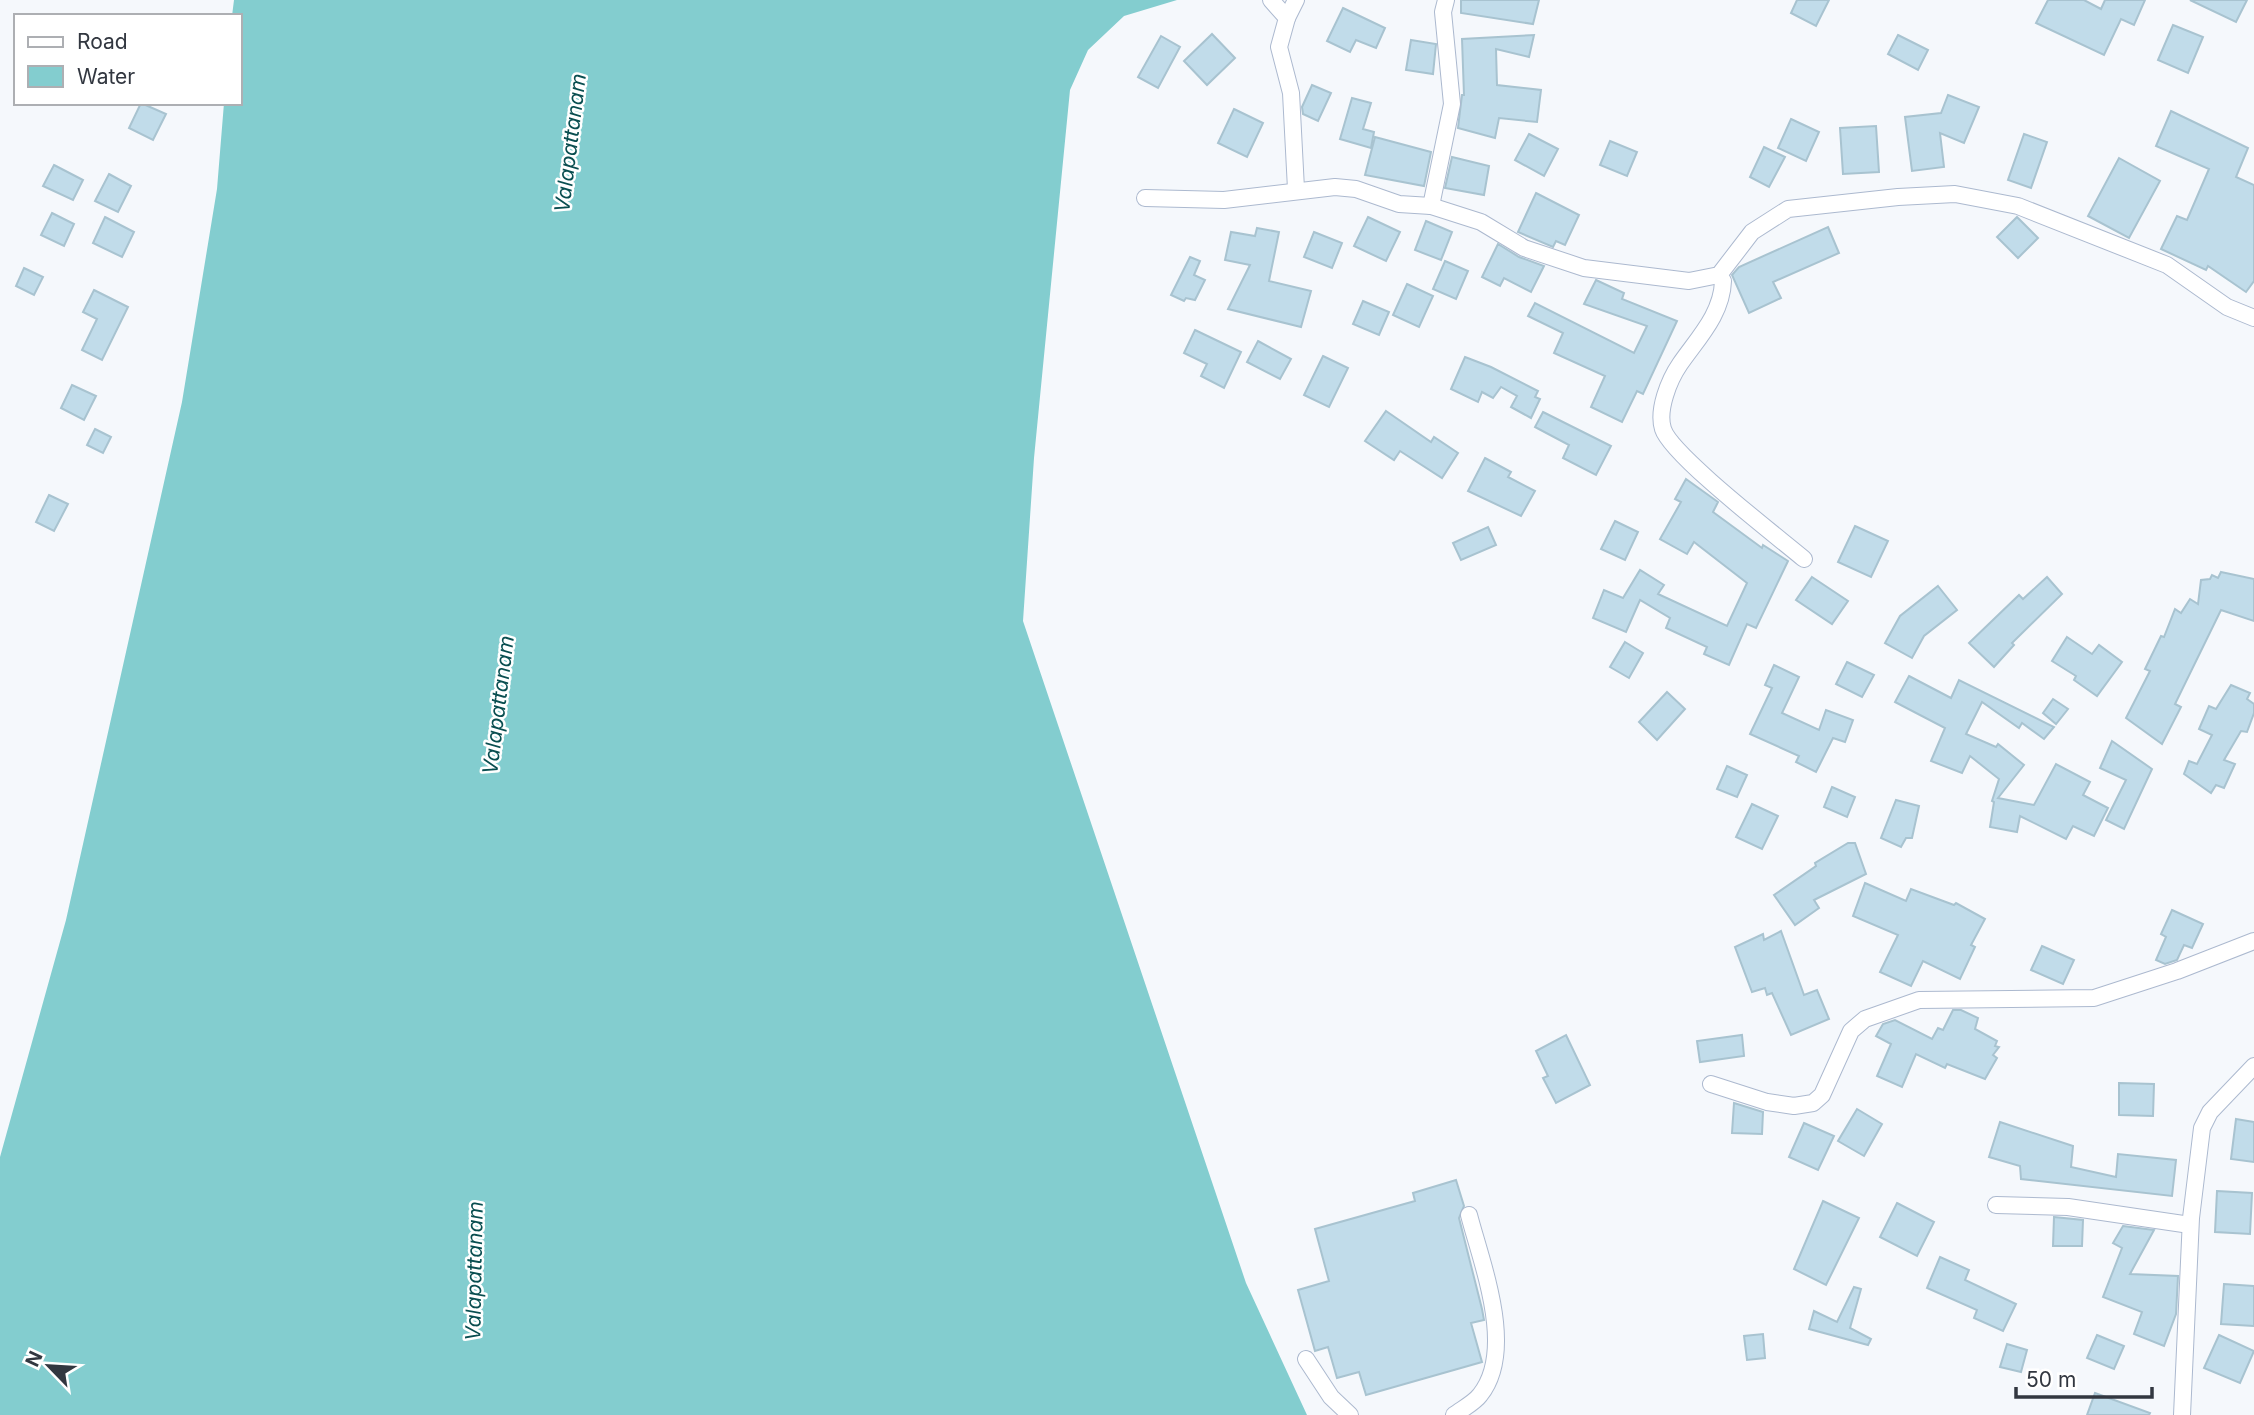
<svg xmlns="http://www.w3.org/2000/svg" width="2254" height="1415" viewBox="0 0 2254 1415" font-family="Inter,sans-serif">
  <style>
    .water { fill: #83cdcf }
    .building { fill: #c1dcea; stroke: #a8c3d0; stroke-width: 2 }
    .lines { fill: none; stroke-linecap: round; stroke-linejoin: round }
    .street-casing { stroke: #acb9cf; stroke-width: 18 }
    .street { stroke: #fff; stroke-width: 16 }
    .labels { text-anchor: middle; dominant-baseline: central; stroke-width: 5; stroke-linejoin: round; paint-order: stroke }
    .water-label { font-size: 21px; font-style: italic; fill: #094e50; stroke: #fff }
  </style>
  <rect width="100%" height="100%" fill="#f5f8fc"/>
  <path class="water" d="M234,0H1177L1124,16L1088,50L1070,90L1034,458L1023,621L1246,1283L1307,1415H0V1157L66,920L182,402L217,189L224,103H240V16H232Z"/>
  <g class="building">
    <path d="M1461,0H1539L1533,24L1461,13Z"/>
    <path d="M1797,0H1829L1816,26L1791,13Z"/>
    <path d="M2048,0H2084L2101,9L2105,0H2145L2134,25L2121,19L2104,55L2036,23Z"/>
    <path d="M2190,0H2247L2236,22Z"/>
    <path d="M1343,8L1385,28L1376,48L1356,40L1350,52L1327,41Z"/>
    <path d="M2173,25L2203,37L2188,73L2158,60Z"/>
    <path d="M1212,34L1235,58L1207,85L1184,61Z"/>
    <path d="M1534,35L1529,57L1496,49L1497,85L1541,90L1537,122L1499,118L1495,138L1458,128L1462,95H1464L1462,39Z"/>
    <path d="M1898,35L1928,50L1918,70L1888,54Z"/>
    <path d="M1161,36L1180,47L1158,88L1138,77Z"/>
    <path d="M1411,40L1436,44L1433,74L1406,70Z"/>
    <path d="M1312,85L1331,93L1318,121L1303,114L1302,107Z"/>
    <path d="M1948,95L1979,107L1964,143L1940,133L1944,167L1912,171L1905,117L1941,113Z"/>
    <path d="M1352,98L1371,103L1363,129L1374,132L1371,148L1340,139Z"/>
    <path d="M141,103L166,114L153,140L129,128Z"/>
    <path d="M1234,109L1263,123L1247,157L1218,143Z"/>
    <path d="M2171,111L2248,148L2236,177L2254,185V281L2246,292L2208,266L2206,270L2161,249L2177,216L2187,220L2209,169L2156,146Z"/>
    <path d="M1791,119L1819,132L1806,161L1778,148Z"/>
    <path d="M1876,126L1879,172L1843,174L1840,128Z"/>
    <path d="M1529,134L1558,149L1544,176L1515,160Z"/>
    <path d="M2024,134L2047,142L2031,188L2008,180Z"/>
    <path d="M1375,137L1431,152L1424,186L1365,175Z"/>
    <path d="M1610,141L1637,152L1627,176L1600,165Z"/>
    <path d="M1764,147L1785,157L1769,187L1750,177Z"/>
    <path d="M1452,157L1489,166L1484,195L1445,188Z"/>
    <path d="M2119,158L2160,181L2129,238L2088,216Z"/>
    <path d="M54,165L83,180L73,200L43,186Z"/>
    <path d="M109,174L131,186L118,212L95,201Z"/>
    <path d="M1536,193L1579,215L1565,245L1556,241L1553,247L1518,232Z"/>
    <path d="M52,213L74,224L64,246L41,235Z"/>
    <path d="M105,217L134,232L122,257L93,243Z"/>
    <path d="M1368,217L1400,232L1386,261L1354,246Z"/>
    <path d="M2017,217L2038,238L2018,258L1997,237Z"/>
    <path d="M1426,221L1452,232L1441,260L1415,250Z"/>
    <path d="M1828,227L1839,253L1773,282L1781,298L1749,313L1732,275L1739,267Z"/>
    <path d="M1257,228L1279,232L1269,281L1311,291L1301,327L1228,309L1250,265L1225,260L1231,232L1255,236Z"/>
    <path d="M1314,232L1342,243L1332,268L1304,257Z"/>
    <path d="M1498,244L1519,257L1544,266L1531,292L1504,278L1500,286L1482,277Z"/>
    <path d="M1190,257L1200,261L1194,275L1205,280L1195,300L1186,298L1184,301L1171,295Z"/>
    <path d="M1445,261L1468,271L1456,299L1433,289Z"/>
    <path d="M24,268L43,277L34,295L16,286Z"/>
    <path d="M1596,280L1624,293L1622,299L1677,321L1643,394L1637,391L1622,422L1591,407L1605,376L1554,353L1563,333L1528,316L1535,303L1634,353L1647,326L1584,304Z"/>
    <path d="M1407,284L1433,296L1419,327L1393,315Z"/>
    <path d="M94,290L128,307L102,360L82,350L97,319L83,312Z"/>
    <path d="M1363,301L1389,312L1379,335L1353,324Z"/>
    <path d="M1195,330L1241,352L1224,388L1201,376L1207,364L1184,353Z"/>
    <path d="M1258,341L1291,359L1280,379L1247,362Z"/>
    <path d="M1323,356L1348,368L1329,407L1304,395Z"/>
    <path d="M1465,357L1491,367L1538,391L1535,397L1540,399L1531,418L1511,407L1517,396L1501,387L1493,398L1482,392L1478,402L1451,389Z"/>
    <path d="M72,385L96,396L84,420L61,408Z"/>
    <path d="M1386,411L1431,442L1434,437L1458,453L1442,478L1400,451L1394,460L1365,441Z"/>
    <path d="M1543,412L1611,446L1596,475L1563,458L1569,445L1535,427Z"/>
    <path d="M95,429L111,437L103,453L87,445Z"/>
    <path d="M1485,458L1511,472L1508,477L1535,491L1521,516L1468,491Z"/>
    <path d="M1686,479L1718,502L1713,512L1762,548L1763,545L1788,561L1756,628L1747,624L1729,665L1704,654L1707,647L1666,628L1670,618L1640,600L1626,632L1593,618L1604,590L1623,598L1640,570L1664,585L1658,594L1727,626L1747,583L1694,542L1687,554L1660,539L1681,502L1675,499Z"/>
    <path d="M49,495L68,504L54,531L36,522Z"/>
    <path d="M1615,521L1638,532L1625,560L1601,549Z"/>
    <path d="M1855,526L1888,541L1871,577L1838,562Z"/>
    <path d="M1488,527L1496,545L1461,560L1453,543Z"/>
    <path d="M2221,572L2254,579V621L2221,610L2175,704L2181,707L2162,744L2126,718L2150,671L2145,669L2161,636L2164,637L2175,609L2181,613L2190,599L2198,604L2201,580L2210,579L2212,575L2218,578Z"/>
    <path d="M1812,577L1848,601L1832,624L1796,600Z"/>
    <path d="M2047,577L2062,594L2012,643L2014,645L1994,667L1969,643L2019,595L2023,599Z"/>
    <path d="M1938,586L1957,610L1924,636L1912,658L1885,643L1900,616Z"/>
    <path d="M2067,637L2092,654L2099,645L2122,662L2097,696L2074,680L2076,676L2052,661Z"/>
    <path d="M1625,642L1643,653L1629,678L1610,667Z"/>
    <path d="M1847,662L1874,675L1862,697L1836,684Z"/>
    <path d="M1774,665L1799,677L1782,713L1819,730L1826,710L1853,720L1845,742L1833,738L1816,772L1796,762L1799,756L1750,734L1772,688L1765,685Z"/>
    <path d="M1909,676L1951,698L1959,680L2054,727L2044,739L2022,723L2019,728L1982,702L1966,734L1996,747L1998,744L2024,765L1998,798L2034,805L2056,764L2090,782L2083,795L2108,808L2094,836L2073,826L2066,839L2020,816L2017,832L1990,827L1994,802L1992,801L1999,779L1970,756L1962,773L1931,761L1945,728L1895,702Z"/>
    <path d="M2231,685L2250,693L2247,699L2254,704V713L2247,732L2241,731L2224,760L2235,764L2224,788L2216,785L2211,793L2184,774L2189,761L2197,764L2212,735L2199,729L2209,706L2216,709Z"/>
    <path d="M1667,692L1685,709L1657,740L1639,722Z"/>
    <path d="M2053,699L2068,709L2056,724L2043,713Z"/>
    <path d="M2112,741L2152,769L2124,829L2106,820L2126,780L2100,768Z"/>
    <path d="M1727,766L1747,775L1737,797L1717,789Z"/>
    <path d="M1832,787L1855,797L1847,817L1824,807Z"/>
    <path d="M1896,800L1919,806L1912,838H1906L1901,847L1881,838Z"/>
    <path d="M1752,804L1778,816L1762,849L1736,837Z"/>
    <path d="M1848,843H1855L1866,874L1814,900L1819,908L1795,925L1774,895L1816,866L1815,863Z"/>
    <path d="M1865,883L1906,901L1911,889L1954,905L1956,903L1985,919L1971,945L1975,947L1960,979L1923,961L1911,986L1880,972L1898,935L1853,916Z"/>
    <path d="M2172,910L2203,924L2192,948L2184,945L2177,960L2165,964L2156,960L2166,937L2161,934Z"/>
    <path d="M1781,931L1804,995L1817,990L1829,1019L1791,1035L1772,993L1767,995L1765,988L1752,992L1735,947L1763,934L1764,940Z"/>
    <path d="M2042,946L2074,960L2063,984L2031,970Z"/>
    <path d="M1953,1010H1961L1978,1018L1975,1029L1997,1041L1995,1046L1999,1047L1993,1055L1997,1058L1985,1079L1947,1064L1945,1068L1916,1054L1902,1087L1877,1076L1891,1044L1876,1036L1883,1024L1895,1020L1932,1039L1938,1028L1943,1030Z"/>
    <path d="M1566,1035L1590,1085L1556,1103L1543,1078L1548,1076L1536,1051Z"/>
    <path d="M1742,1035L1744,1056L1700,1062L1697,1041Z"/>
    <path d="M2119,1083L2154,1084L2153,1116L2119,1115Z"/>
    <path d="M1734,1103L1763,1112L1762,1134L1732,1133Z"/>
    <path d="M1857,1109L1882,1124L1864,1156L1838,1141Z"/>
    <path d="M2236,1119L2254,1122V1162L2231,1159Z"/>
    <path d="M2000,1122L2073,1146L2071,1167L2116,1177L2118,1154L2176,1160L2172,1196L2021,1179L2020,1166L1989,1157Z"/>
    <path d="M1804,1123L1834,1136L1818,1170L1789,1157Z"/>
    <path d="M1456,1180L1464,1206L1459,1218L1482,1309L1484,1320L1471,1323L1482,1362L1366,1395L1359,1372L1337,1378L1328,1347L1315,1351L1298,1290L1329,1281L1315,1229L1415,1201L1413,1193Z"/>
    <path d="M2217,1191L2252,1193L2250,1234L2215,1232Z"/>
    <path d="M1823,1201L1859,1218L1826,1285L1794,1269Z"/>
    <path d="M1897,1203L1934,1222L1917,1256L1880,1237Z"/>
    <path d="M2054,1217L2083,1220L2082,1246H2053Z"/>
    <path d="M2123,1226L2154,1230L2130,1274L2178,1276L2176,1314L2164,1346L2134,1334L2142,1312L2103,1297L2122,1248L2113,1243Z"/>
    <path d="M1940,1257L1969,1270L1965,1280L2016,1304L2003,1331L1974,1318L1977,1310L1927,1288Z"/>
    <path d="M2224,1284L2254,1286V1326L2221,1324Z"/>
    <path d="M1854,1287L1861,1289L1850,1328L1871,1339L1868,1345L1809,1329L1814,1311L1837,1322Z"/>
    <path d="M1763,1334L1765,1358L1747,1360L1744,1336Z"/>
    <path d="M2097,1335L2124,1346L2114,1369L2087,1358Z"/>
    <path d="M2219,1335L2254,1351L2240,1383L2204,1368Z"/>
    <path d="M2007,1344L2027,1350L2021,1372L2000,1367Z"/>
    <path d="M2095,1393L2150,1413L2149,1415H2087Z"/>
  </g>
  <g class="lines">
    <defs>
      <g id="street">
        <path d="M1271,0L1287,18L1279,47L1291,93L1296,189"/>
        <path d="M1287,18L1296,0"/>
        <path d="M1145,198L1224,200L1335,187L1356,189L1399,204L1431,206L1481,222L1524,248L1584,268L1689,281L1719,275L1752,232L1788,209L1898,197L1955,194L2018,206L2167,265L2227,307L2254,318"/>
        <path d="M1431,206L1452,104L1443,12L1446,0"/>
        <path d="M1719,275L1723,281C1722,314 1698,338 1680,364C1669,380 1657,410 1663,429C1671,455 1778,537 1804,559"/>
        <path d="M1711,1084L1767,1102L1794,1106L1813,1103L1822,1095L1851,1031L1865,1019L1919,1000L2094,998L2177,971L2254,941"/>
        <path d="M1996,1205L2068,1207L2190,1225"/>
        <path d="M1306,1359L1331,1397L1350,1415"/>
        <path d="M1454,1415C1462,1409 1474,1403 1480,1395C1516,1350 1482,1265 1469,1215"/>
        <path d="M2182,1415L2191,1218L2202,1128L2210,1112L2254,1066"/>
      </g>
    </defs>
    <use href="#street" class="street-casing"/>
    <use href="#street" class="street"/>
  </g>
  <g class="labels">
    <g class="water-label">
      <text transform="translate(570 143) rotate(-83)">Valapattanam</text>
      <text transform="translate(498 705) rotate(-83)">Valapattanam</text>
      <text transform="translate(474 1271) rotate(-89)">Valapattanam</text>
    </g>
  </g>
  <rect x="14" y="14" width="228" height="91" fill="#ffffff" stroke="#adafb3" stroke-width="2"/>
  <rect x="28" y="37" width="35" height="10" fill="#ffffff" stroke="#adafb3" stroke-width="2"/>
  <text x="77" y="49" font-size="21" fill="#323740">Road</text>
  <rect x="28" y="66" width="35" height="21" fill="#83cdcf" stroke="#adafb3" stroke-width="2"/>
  <text x="77" y="84" font-size="21" fill="#323740">Water</text>
  <g transform="translate(49 1366) rotate(295)" stroke="#ffffff" stroke-width="5" paint-order="stroke">
  <path d="M0-5L12 26L0 18L-12 26Z" fill="#323740"/>
  <text y="-10" font-size="19" font-weight="bold" text-anchor="middle" fill="#323740">N</text>
  </g>
  <path d="M2016 1387v10h136v-10" fill="none" stroke="#323740" stroke-width="3.5"/>
  <text x="2026" y="1387" font-size="21" fill="#323740" stroke="#ffffff" stroke-width="5" paint-order="stroke">50 m</text>
</svg>
